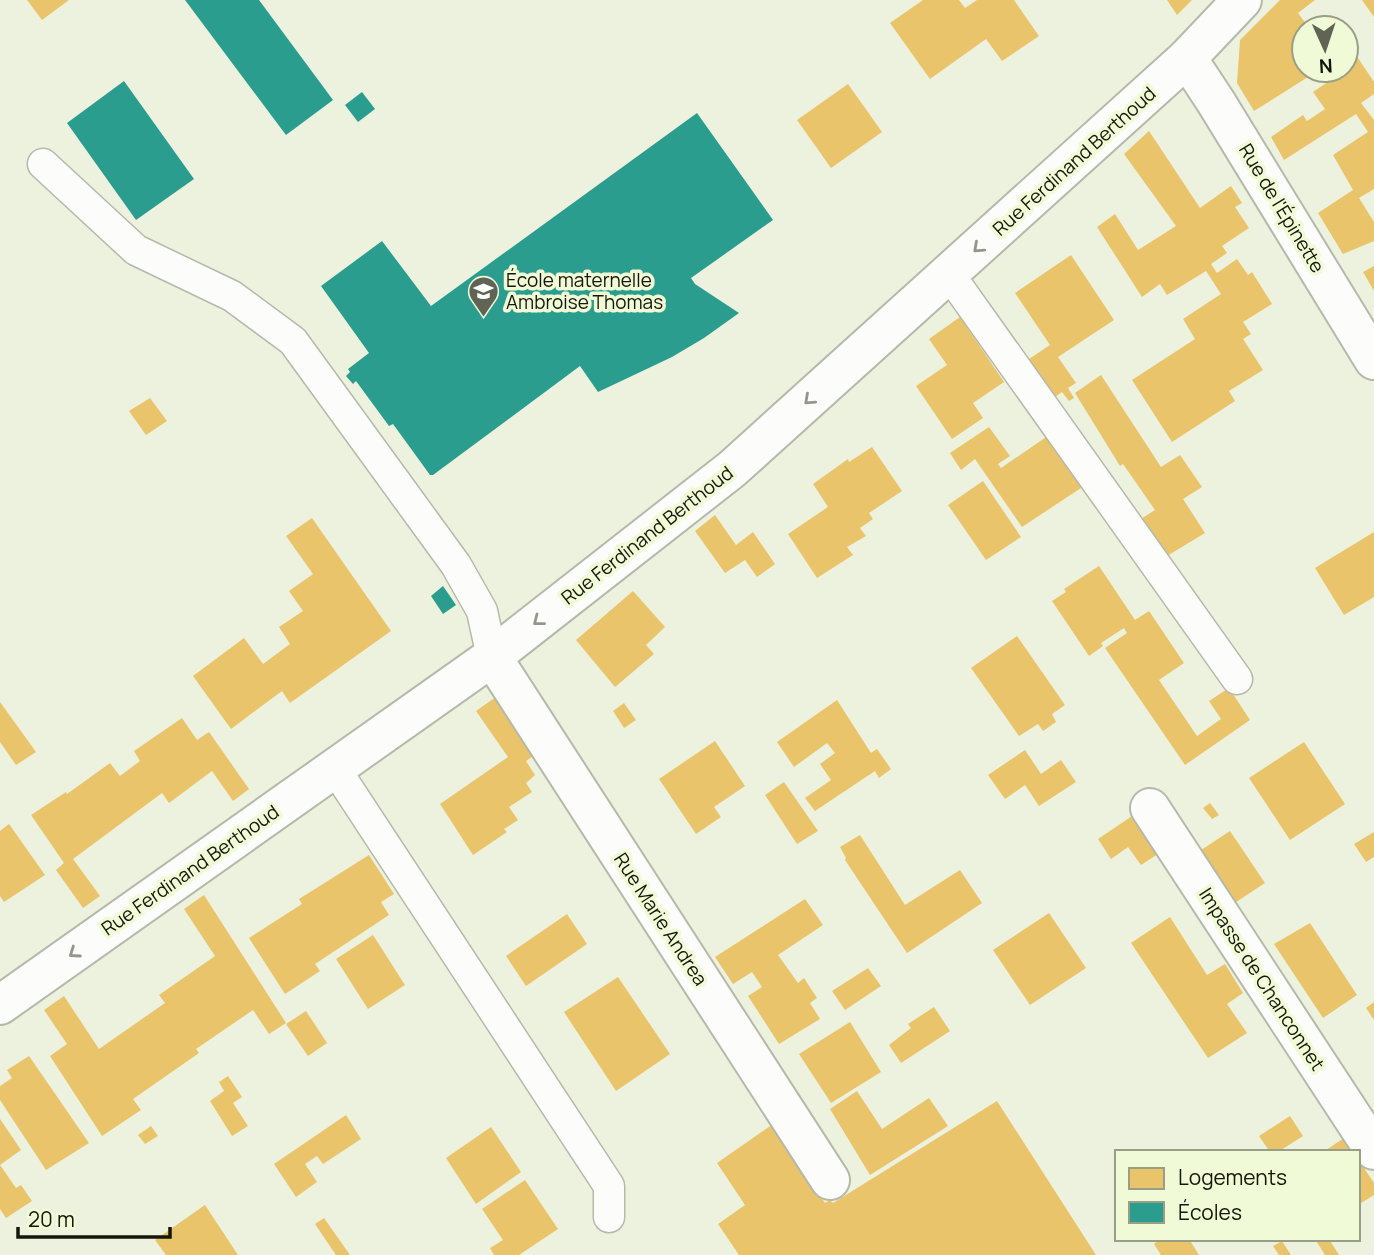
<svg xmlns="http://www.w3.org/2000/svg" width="1374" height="1255" viewBox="0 0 1374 1255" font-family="Manrope,sans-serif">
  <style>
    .homes { fill: #e9c46a }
    .schools { fill: #2a9d8f }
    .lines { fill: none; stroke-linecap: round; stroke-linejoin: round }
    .lane-casing { stroke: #b5b9aa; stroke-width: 33 }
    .street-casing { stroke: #b5b9aa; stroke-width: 42 }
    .lane { stroke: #fcfdfa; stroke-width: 30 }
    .street { stroke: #fcfdfa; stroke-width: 38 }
    .oneway { stroke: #94968e }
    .labels { text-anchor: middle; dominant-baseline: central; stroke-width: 7; stroke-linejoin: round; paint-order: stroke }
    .street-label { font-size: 19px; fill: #14170a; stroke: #f1fad6 }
    .poi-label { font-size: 19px; fill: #14170a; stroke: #f1fad6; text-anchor: start }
  </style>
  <rect width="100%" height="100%" fill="#edf2de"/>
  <g class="homes">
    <path d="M27,0H69L42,20Z"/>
    <path d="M923,0H959L965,8L977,0H1014L1039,36L1002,61L986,39L930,79L890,23Z"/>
    <path d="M1167,0H1192L1177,15Z"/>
    <path d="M1280,0H1315L1298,13L1309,28H1304V70H1319L1254,111L1237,83L1240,40Z"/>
    <path d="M1362,0H1374V17Z"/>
    <path d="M1356,55L1374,82V94L1361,103L1374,120V189L1359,198L1374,222V241L1343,254L1318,213L1353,190L1333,155L1368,132L1356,114L1284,160L1271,137L1303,115L1307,121L1325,109L1313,92L1341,73L1339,70H1346V62Z"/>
    <path d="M848,84L882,132L831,168L797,120Z"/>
    <path d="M1149,131L1200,208L1231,186L1242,203L1235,207L1249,228L1222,246L1227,253L1211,264L1217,273L1237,259L1248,275L1252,272L1272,304L1243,322L1251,334L1243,339L1263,370L1229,391L1235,401L1172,442L1132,380L1195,339L1183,319L1221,294L1206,271L1167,295L1160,284L1142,297L1097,227L1115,214L1138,250L1176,226L1124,154Z"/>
    <path d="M1071,255L1114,320L1058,357L1076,383L1068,388L1074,398L1069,401L1062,392L1055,397L1029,359L1050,345L1015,293Z"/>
    <path d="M1374,266V291L1363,272Z"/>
    <path d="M960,317L1004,382L973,403L983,418L952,439L916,386L947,365L929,339Z"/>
    <path d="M1101,375L1161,467L1180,455L1202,487L1183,499L1205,533L1167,556L1141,519L1155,510L1123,464L1120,466L1075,393Z"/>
    <path d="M150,398L167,421L146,435L129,411Z"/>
    <path d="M989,427L1010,456L998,464L1001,468L1052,433L1087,484L1022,527L975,459L961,470L950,453Z"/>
    <path d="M872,447L902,491L869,513L873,519L860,528L866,536L847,547L853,555L817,578L788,534L828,507L813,484L848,459L849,462Z"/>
    <path d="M983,481L1021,537L986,560L948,505Z"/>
    <path d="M715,515L736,545L753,532L775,564L757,577L745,560L725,573L695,531Z"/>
    <path d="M312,518L391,631L290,703L282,691L231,729L193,676L244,638L263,664L290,644L279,627L303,611L289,591L313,574L286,536Z"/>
    <path d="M1374,532V597L1344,615L1315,568Z"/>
    <path d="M1099,566L1135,620L1149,611L1184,663L1159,680L1197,736L1221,719L1209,701L1229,688L1250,720L1185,765L1105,648L1127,633L1124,628L1101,643L1103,646L1089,656L1052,601L1066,592L1064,589Z"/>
    <path d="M633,591L665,627L646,645L654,654L615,687L576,640Z"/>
    <path d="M1017,636L1065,705L1052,714L1056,722L1043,731L1038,724L1019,736L971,668Z"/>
    <path d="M503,692L542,750L526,761L535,775L526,783L532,792L509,807L518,820L504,829L507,832L473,855L440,804L508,757L476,711Z"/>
    <path d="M837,700L871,753L877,749L891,769L879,778L875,771L815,811L805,798L831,780L820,764L835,753L827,743L794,767L777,742Z"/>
    <path d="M0,702L36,752L16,765L0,742Z"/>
    <path d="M624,703L636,720L624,728L613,711Z"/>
    <path d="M182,718L197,740L209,732L249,789L233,801L212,771L169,803L162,793L73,859L100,896L83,908L56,870L64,863L31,815L66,792L67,794L110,763L120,776L140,761L134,751Z"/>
    <path d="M715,741L745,786L714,807L721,817L696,834L659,779Z"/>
    <path d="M1304,742L1345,804L1290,840L1249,778Z"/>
    <path d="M1025,750L1041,774L1061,760L1076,782L1039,806L1025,785L1005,799L988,775Z"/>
    <path d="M784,782L818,831L797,844L765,795Z"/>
    <path d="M1210,803L1219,815L1212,819L1203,808Z"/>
    <path d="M1138,812L1164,850L1141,865L1128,847L1111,859L1098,839Z"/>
    <path d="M9,824L45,875L4,902L0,896V831Z"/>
    <path d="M1230,831L1265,883L1224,910L1189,858Z"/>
    <path d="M1374,832V857L1366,862L1354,844Z"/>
    <path d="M860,835L905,905L960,870L982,903L907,953L845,860L846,858L840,847Z"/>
    <path d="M369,855L394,894L381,902L389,915L315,964L320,971L285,994L249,938L302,904L299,899Z"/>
    <path d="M204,895L286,1023L269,1034L253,1010L196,1049L199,1053L133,1099L141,1110L102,1136L50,1056L67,1044L44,1010L64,996L99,1049L165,1003L159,995L215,956L184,909Z"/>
    <path d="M805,899L823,925L778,955L798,983L804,978L817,998L810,1003L820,1019L779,1044L748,996L762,987L752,972L733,984L715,957Z"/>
    <path d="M1049,913L1086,968L1030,1005L993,950Z"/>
    <path d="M567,914L587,944L526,986L506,956Z"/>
    <path d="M1170,917L1207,975L1225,964L1243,993L1227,1004L1247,1033L1208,1058L1131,943Z"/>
    <path d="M1310,923L1357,995L1323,1018L1274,944Z"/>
    <path d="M373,935L405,985L368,1009L336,959Z"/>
    <path d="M868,968L881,986L845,1010L832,991Z"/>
    <path d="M618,977L670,1054L616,1091L564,1012Z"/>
    <path d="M1374,1002V1020L1366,1008Z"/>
    <path d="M934,1007L950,1031L901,1063L889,1045L911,1028L908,1024Z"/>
    <path d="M306,1011L327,1043L308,1056L286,1024Z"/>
    <path d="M850,1022L881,1072L831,1103L799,1054Z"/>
    <path d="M29,1056L89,1143L46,1170L0,1100V1086L12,1078L7,1070Z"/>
    <path d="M228,1076L242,1097L233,1103L248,1126L232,1136L210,1101L224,1091L219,1082Z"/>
    <path d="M857,1091L882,1129L929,1098L948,1126L870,1175L830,1109Z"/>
    <path d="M997,1101L1096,1255H739L718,1224L745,1205L717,1163L773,1124L825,1203L830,1200L833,1203Z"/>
    <path d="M346,1115L361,1139L323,1164L317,1156L305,1164L317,1182L296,1197L274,1164Z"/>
    <path d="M1290,1116L1303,1136L1278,1152H1270L1259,1136Z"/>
    <path d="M0,1119L21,1150L0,1165Z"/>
    <path d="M151,1126L158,1136L145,1144L138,1135Z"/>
    <path d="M491,1127L521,1172L476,1204L446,1158Z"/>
    <path d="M1344,1138L1353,1152H1323Z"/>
    <path d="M1358,1159L1374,1183V1195L1358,1205Z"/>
    <path d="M0,1165L16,1188L21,1185L32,1201L6,1218L0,1209Z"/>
    <path d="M525,1180L558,1229L519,1255H494L490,1248L503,1240L482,1209Z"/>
    <path d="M205,1205L238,1255H166L155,1240Z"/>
    <path d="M324,1218L350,1255H336L315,1224Z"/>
    <path d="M1161,1239H1189L1199,1255H1161L1154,1244Z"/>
    <path d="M1315,1239H1329L1339,1255H1325Z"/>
    <path d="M1282,1241L1291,1255H1279L1273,1246Z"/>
  </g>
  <g class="schools">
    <path d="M185,0H259L333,100L286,135Z"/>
    <path d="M124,81L194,179L136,220L67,123Z"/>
    <path d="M362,92L375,109L358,122L345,105Z"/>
    <path d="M697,113L773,220L691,278L695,284L739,313L704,338L672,357L598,392L580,366L433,475H430L393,424L389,426L356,381L353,384L346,376L350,372L348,369L369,353L321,286L382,241L431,306Z"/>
    <path d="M443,586L456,605L443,614L431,596Z"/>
  </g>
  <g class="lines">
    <defs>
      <g id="lane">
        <path d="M43,164L136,250L232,296L293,341L456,565L482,611L492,657"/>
        <path d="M949,274L1237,679"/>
        <path d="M334,767L609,1186V1217"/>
      </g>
      <g id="street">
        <path d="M1187,58L1216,102L1374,360"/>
        <path d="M492,657L830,1180"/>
        <path d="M1150,808L1374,1150"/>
        <path d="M0,1005L492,657L732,469L1187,58L1242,0"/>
      </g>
    </defs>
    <use href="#lane" class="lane-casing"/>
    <use href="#street" class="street-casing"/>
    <use href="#lane" class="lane"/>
    <use href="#street" class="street"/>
  </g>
  <defs><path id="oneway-chevron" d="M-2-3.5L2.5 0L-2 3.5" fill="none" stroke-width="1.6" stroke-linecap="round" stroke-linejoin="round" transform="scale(1.75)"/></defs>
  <g class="oneway">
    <use href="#oneway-chevron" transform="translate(978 248) rotate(138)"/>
    <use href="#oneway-chevron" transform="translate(809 400) rotate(138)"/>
    <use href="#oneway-chevron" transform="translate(538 621) rotate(142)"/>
    <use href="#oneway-chevron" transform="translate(74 953) rotate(145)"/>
  </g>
  <defs>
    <symbol id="school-pin" viewBox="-11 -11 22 30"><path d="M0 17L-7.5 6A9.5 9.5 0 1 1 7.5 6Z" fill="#606454" stroke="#f1fad6"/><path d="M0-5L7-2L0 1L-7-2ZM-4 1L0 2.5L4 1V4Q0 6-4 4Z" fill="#fff"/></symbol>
  </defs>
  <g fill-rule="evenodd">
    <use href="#school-pin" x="466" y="274" width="35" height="47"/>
  </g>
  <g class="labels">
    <g class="street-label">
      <text transform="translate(1074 161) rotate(-42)">Rue Ferdinand Berthoud</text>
      <text transform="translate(1282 208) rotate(59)">Rue de l'Épinette</text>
      <text transform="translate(647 535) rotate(-38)">Rue Ferdinand Berthoud</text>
      <text transform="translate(190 870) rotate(-35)">Rue Ferdinand Berthoud</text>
      <text transform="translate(661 919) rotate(57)">Rue Marie Andrea</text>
      <text transform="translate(1262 979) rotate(57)">Impasse de Chanconnet</text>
    </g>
    <g class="poi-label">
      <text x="506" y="280">École maternelle<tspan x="506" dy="22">Ambroise Thomas</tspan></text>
    </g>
  </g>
  <rect x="1115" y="1150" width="245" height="91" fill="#f1fad6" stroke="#999f84" stroke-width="2"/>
  <rect x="1129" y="1168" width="35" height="21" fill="#e9c46a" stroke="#999f84" stroke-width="2"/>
  <text x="1178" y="1185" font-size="21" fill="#14170a">Logements</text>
  <rect x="1129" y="1202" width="35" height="21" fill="#2a9d8f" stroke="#999f84" stroke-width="2"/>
  <text x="1178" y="1220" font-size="21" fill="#14170a">Écoles</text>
  <g transform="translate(1325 49) rotate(177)"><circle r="33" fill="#f1fad6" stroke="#999f84" stroke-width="2"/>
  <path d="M0-5L12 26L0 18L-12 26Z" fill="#606454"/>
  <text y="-10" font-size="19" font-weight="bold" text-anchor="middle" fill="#14170a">N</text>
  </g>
  <path d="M18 1227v10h152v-10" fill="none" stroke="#14170a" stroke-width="3.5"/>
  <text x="28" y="1227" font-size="21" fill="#14170a" stroke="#f1fad6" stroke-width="5" paint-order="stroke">20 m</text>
</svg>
